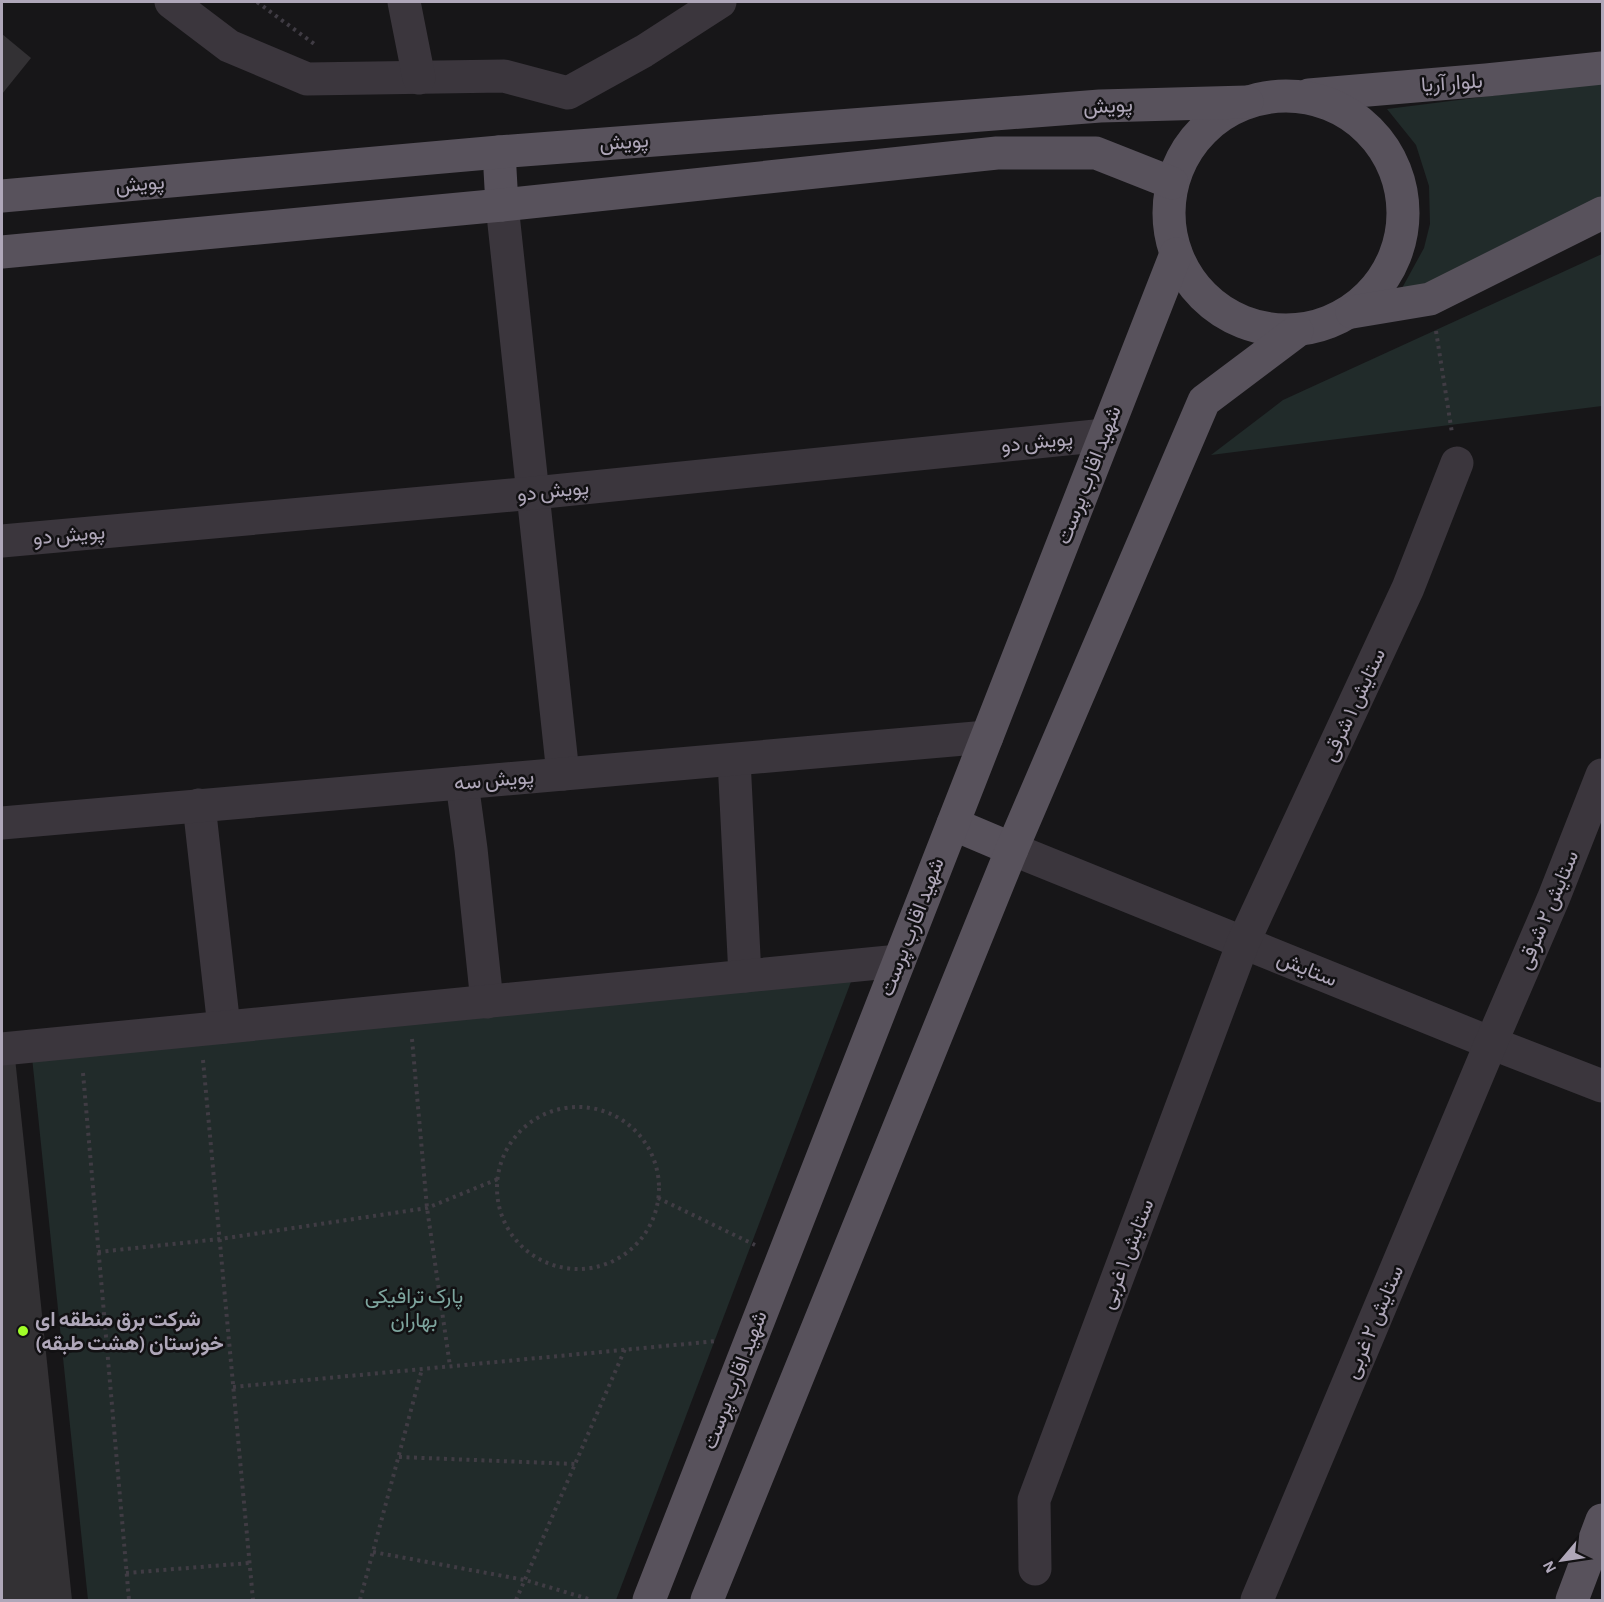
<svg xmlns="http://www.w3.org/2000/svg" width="1604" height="1602" viewBox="0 0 1604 1602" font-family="'Alegreya Sans',Vazirmatn,sans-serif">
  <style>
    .green { fill: #212b2a }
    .shadow { fill: #0007 }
    .building { fill: #333134 }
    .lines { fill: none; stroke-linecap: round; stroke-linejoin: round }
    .path { stroke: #403c44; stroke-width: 4; stroke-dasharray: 3 4.5; stroke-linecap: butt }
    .minor { stroke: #3b363d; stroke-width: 33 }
    .major { stroke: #58525c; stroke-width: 33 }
    .poi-dot { fill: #a1fd28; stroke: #121113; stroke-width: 2 }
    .labels { text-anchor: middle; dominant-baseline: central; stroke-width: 5; stroke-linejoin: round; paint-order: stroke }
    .street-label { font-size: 21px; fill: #afa7b9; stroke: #121113 }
    .park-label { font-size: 21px; fill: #7da59e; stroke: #121113 }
    .poi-label { font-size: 21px; font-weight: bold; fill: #afa7b9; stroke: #121113; text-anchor: start }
  </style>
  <rect width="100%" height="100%" fill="#171618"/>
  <g class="green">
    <path d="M1602,82V200L1430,285L1401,290L1424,248L1430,224L1429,186L1416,145L1387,109Z"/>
    <path d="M1602,254V406L1211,455L1283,400Z"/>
    <path d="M857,966L616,1600H88L32,1057Z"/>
  </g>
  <g class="shadow">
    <path d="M2,36L29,58L2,92Z"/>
    <path d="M14,1060L71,1600H2V1063Z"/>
  </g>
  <g class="building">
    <path d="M2,34L31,58L2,94Z"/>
    <path d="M15,1058L72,1600H2V1061Z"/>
  </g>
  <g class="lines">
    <g class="path">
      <path d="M257,2L317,46"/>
      <path d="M1436,331L1452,433"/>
      <path d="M412,1039L427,1208L450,1366"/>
      <path d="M203,1060L253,1600"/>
      <path d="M83,1073L129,1600"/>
      <circle cx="578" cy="1188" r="81"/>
      <path d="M658,1198L755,1245"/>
      <path d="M98,1252L220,1239L427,1208L498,1179"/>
      <path d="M233,1387L717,1341"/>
      <path d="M399,1457L575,1464"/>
      <path d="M373,1552L525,1580L592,1600"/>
      <path d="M126,1573L249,1563"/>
      <path d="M360,1600L422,1369"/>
      <path d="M516,1600L625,1349"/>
    </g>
    <g class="minor">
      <path d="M171,2L229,46L307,79L504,76L568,93L644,51L720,2"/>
      <path d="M404,2L419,78"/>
      <path d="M502,205L563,774"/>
      <path d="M2,541L534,493L1105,435"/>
      <path d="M734,760L745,976"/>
      <path d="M462,783L471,849L487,1002"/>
      <path d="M199,805L224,1027"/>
      <path d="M2,823L987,737"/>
      <path d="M1012,849L1491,1043L1602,1086"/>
      <path d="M2,1049L899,961"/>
      <path d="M1035,1569L1034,1500L1243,943L1408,588L1457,463"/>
      <path d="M1257,1600L1491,1043L1554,897L1602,775"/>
    </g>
    <g class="major">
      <path d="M1309,95L1486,80L1602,68"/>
      <circle cx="1286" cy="213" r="117"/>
      <path d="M499,152L502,205"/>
      <path d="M2,196L499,152L1100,106L1247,102"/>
      <path d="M2,252L502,205L997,153H1096L1172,183"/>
      <path d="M1352,312L1430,299L1602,213"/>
      <path d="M953,824L1012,849"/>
      <path d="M649,1600L1176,254"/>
      <path d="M707,1600L1012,849L1204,401L1297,331"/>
      <path d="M1572,1600L1602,1520"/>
    </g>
  </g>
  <circle class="poi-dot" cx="23" cy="1331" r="6"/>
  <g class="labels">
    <g class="street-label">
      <text transform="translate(1452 83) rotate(-4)">بلوار آریا</text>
      <text transform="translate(1108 106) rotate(-3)">پویش</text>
      <text transform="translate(624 142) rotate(-4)">پویش</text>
      <text transform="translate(140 184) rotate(-5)">پویش</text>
      <text transform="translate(1037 442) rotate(-6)">پویش دو</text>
      <text transform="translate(1089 475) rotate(-69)">شهید اقارب پرست</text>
      <text transform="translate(553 491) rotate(-6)">پویش دو</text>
      <text transform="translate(69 535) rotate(-5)">پویش دو</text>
      <text transform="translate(1354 705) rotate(-65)">ستایش ۱ شرقی</text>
      <text transform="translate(494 780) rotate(-5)">پویش سه</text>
      <text transform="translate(1548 910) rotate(-67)">ستایش ۲ شرقی</text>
      <text transform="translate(912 927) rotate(-69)">شهید اقارب پرست</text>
      <text transform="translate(1307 969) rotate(22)">ستایش</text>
      <text transform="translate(1127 1254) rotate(-69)">ستایش ۱ غربی</text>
      <text transform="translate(1374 1322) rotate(-67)">ستایش ۲ غربی</text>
      <text transform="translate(735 1380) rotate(-69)">شهید اقارب پرست</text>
    </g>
    <g class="park-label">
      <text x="414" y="1296">پارک ترافیکی<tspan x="414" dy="24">بهاران</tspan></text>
    </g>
    <g class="poi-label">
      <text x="35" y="1319">شرکت برق منطقه ای<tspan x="35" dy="24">خوزستان (هشت طبقه)</tspan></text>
    </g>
  </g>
  <rect width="1604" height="1602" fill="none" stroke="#afa7b9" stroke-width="6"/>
  <g transform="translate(1562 1560) rotate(241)" stroke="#121113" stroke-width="4.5" paint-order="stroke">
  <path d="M0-4.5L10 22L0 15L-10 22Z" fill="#afa7b9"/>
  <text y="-9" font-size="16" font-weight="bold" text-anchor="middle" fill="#afa7b9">N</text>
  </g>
</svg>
